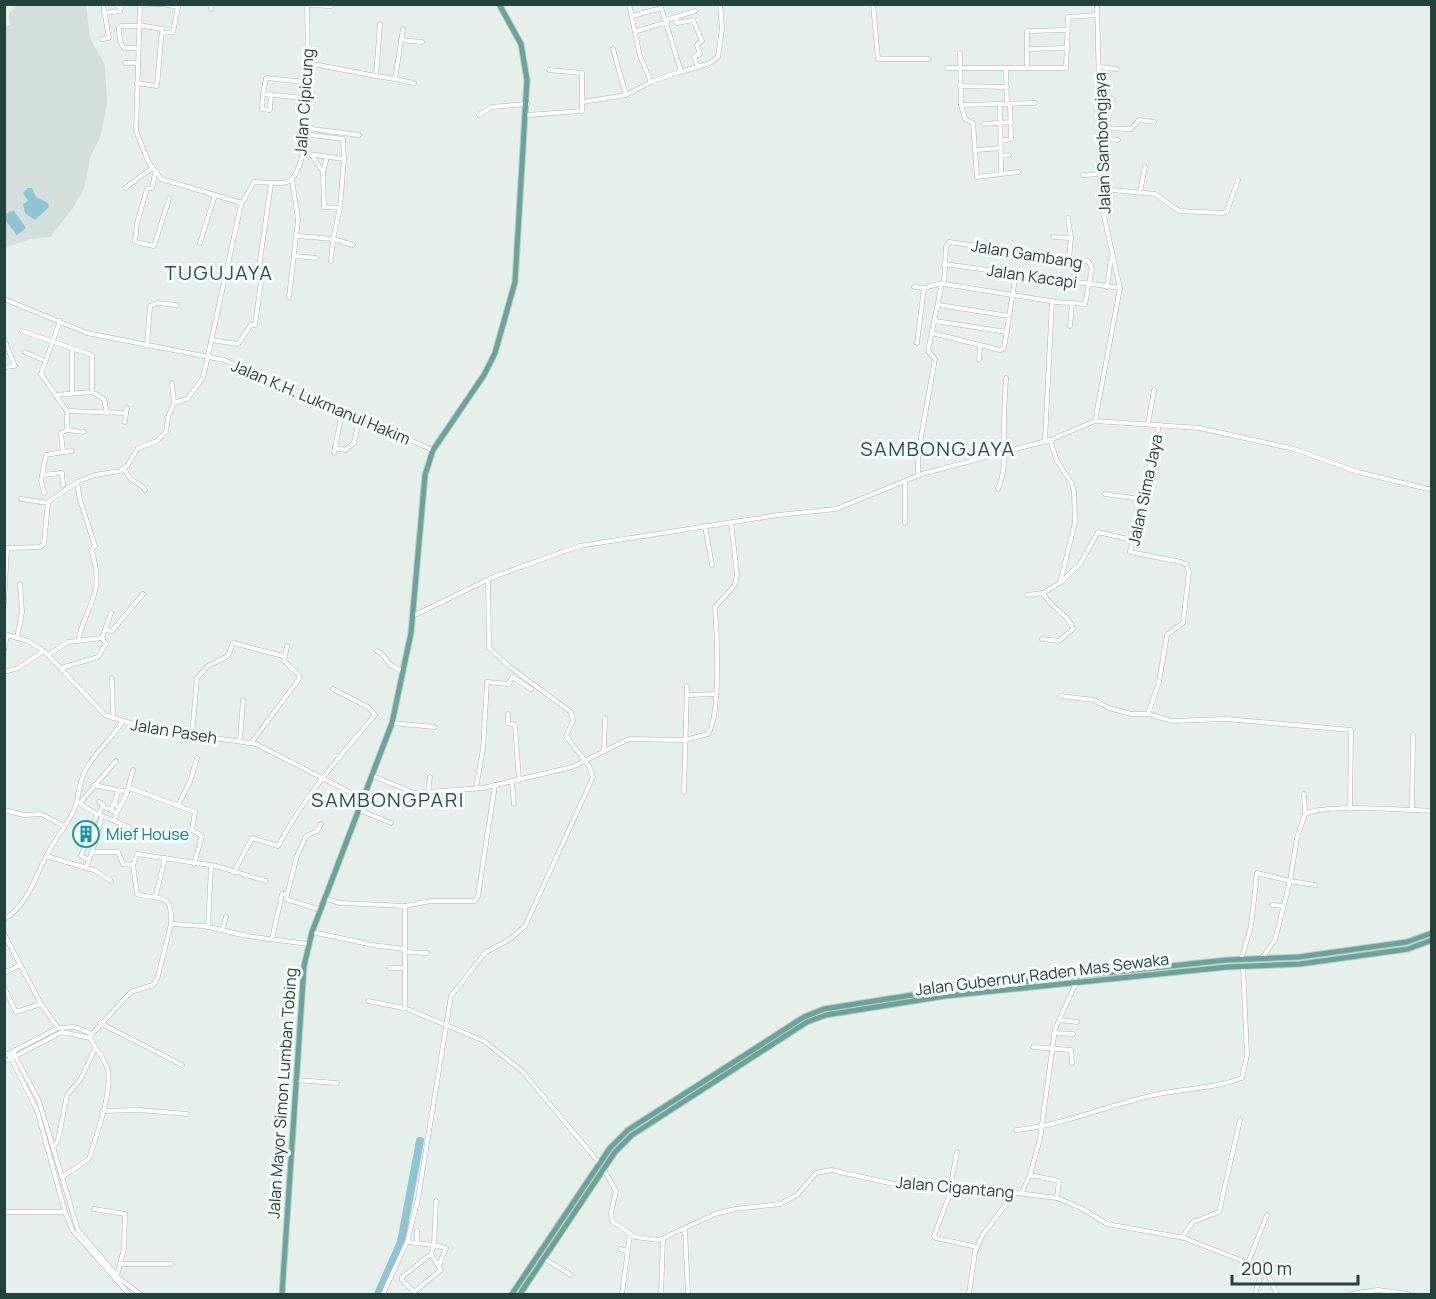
<svg xmlns="http://www.w3.org/2000/svg" width="1436" height="1299" viewBox="0 0 1436 1299" font-family="Manrope,sans-serif">
  <style>
    .built { fill: #d4dfdb }
    .water { fill: #8fc5d3 }
    .lines { fill: none; stroke-linecap: round; stroke-linejoin: round }
    .river { stroke: #8fc5d3; stroke-width: 8 }
    .minor-casing { stroke: #a8b8b3; stroke-width: 5 }
    .major-casing { stroke: #c2cac8; stroke-width: 7 }
    .minor { stroke: #fff; stroke-width: 4 }
    .major { stroke: #6aa499; stroke-width: 5 }
    .labels { text-anchor: middle; dominant-baseline: central; stroke-width: 6; stroke-linejoin: round; paint-order: stroke }
    .street-label { font-size: 16px; fill: #24423c; stroke: #f7fbf9 }
    .culture-label { font-size: 16px; fill: #0d838f; stroke: #f7fbf9; text-anchor: start }
    .quarter-label { font-size: 20px; letter-spacing: 1.5px; fill: #1f544b; stroke: #f7fbf9 }
  </style>
  <rect width="100%" height="100%" fill="#e6efeb"/>
  <path class="built" d="M18,5H86L90,38L105,65L107,104L101,135L90,158L85,186L73,208L50,237L30,239L5,248L4,26L10,25L9,13Z"/>
  <g class="water">
    <path d="M28,188H32L36,197L48,203L49,207L35,220L25,213L23,204L28,201L23,193Z"/>
    <path d="M11,211H14L26,228L17,235L5,220V215Z"/>
  </g>
  <g class="lines">
    <path class="river" d="M378,1294L401,1242L420,1141"/>
    <defs>
      <g id="minor">
        <path d="M140,4L136,131L148,161L161,179L242,203"/>
        <path d="M162,4L178,7L173,32L162,33"/>
        <path d="M629,4L640,56L651,82L681,71L660,4"/>
        <path d="M873,4L878,59H929"/>
        <path d="M140,5L161,4"/>
        <path d="M307,5L331,6"/>
        <path d="M211,9V4"/>
        <path d="M104,13L120,11L121,8L115,4"/>
        <path d="M632,16L661,8"/>
        <path d="M675,17L677,23L693,20L702,41L697,45L700,54L694,56L698,67"/>
        <path d="M666,20L695,11"/>
        <path d="M637,31L667,22"/>
        <path d="M102,39L109,38L103,4"/>
        <path d="M401,40L422,42"/>
        <path d="M138,48H124L120,42L119,28L121,26H139"/>
        <path d="M613,49L626,95"/>
        <path d="M1027,49L1068,48"/>
        <path d="M960,53L961,105L965,119L973,123L977,177L1001,174L1000,106"/>
        <path d="M125,63H138"/>
        <path d="M308,63L376,76L380,24"/>
        <path d="M1099,67L1117,69"/>
        <path d="M947,68H1066L1068,17L1097,15"/>
        <path d="M1006,68L1007,105"/>
        <path d="M1027,68V31L1068,30"/>
        <path d="M681,72L710,63L718,57L722,28L720,4"/>
        <path d="M376,76L395,79L403,29"/>
        <path d="M395,79L414,83"/>
        <path d="M137,83L157,86L162,29L139,25"/>
        <path d="M960,86L1007,87"/>
        <path d="M263,94L262,109L270,110L271,94"/>
        <path d="M305,98L263,94L266,78L306,82"/>
        <path d="M1100,99H1113"/>
        <path d="M583,102L626,95L651,82"/>
        <path d="M961,105L1035,103"/>
        <path d="M479,115L491,107L527,104"/>
        <path d="M527,115L582,111V73L549,70"/>
        <path d="M983,124L1011,122"/>
        <path d="M304,128L359,135"/>
        <path d="M1100,128L1131,129L1139,120L1154,122"/>
        <path d="M303,134L343,139L344,159"/>
        <path d="M1101,138L1118,140"/>
        <path d="M1001,141L1011,139L1010,105"/>
        <path d="M976,150L1001,148"/>
        <path d="M302,153L344,159L340,208L324,207L323,172L312,155"/>
        <path d="M1001,156L1009,155"/>
        <path d="M323,172L327,157"/>
        <path d="M155,174L152,188L147,189L137,223L135,242L154,246L169,199"/>
        <path d="M1001,174L1018,172"/>
        <path d="M1083,175L1101,174"/>
        <path d="M125,188L152,168"/>
        <path d="M1101,189L1155,194L1179,211L1223,213L1227,211L1238,180"/>
        <path d="M1140,192L1145,167"/>
        <path d="M1068,218L1071,238L1069,258"/>
        <path d="M298,236L333,239L340,208"/>
        <path d="M1053,237L1071,238"/>
        <path d="M949,242L1088,261L1092,268L1085,304L1056,302L944,284L946,247Z"/>
        <path d="M200,243L215,195"/>
        <path d="M295,256L316,258"/>
        <path d="M331,261L333,239L353,245"/>
        <path d="M944,264L1120,288"/>
        <path d="M914,287L924,288L942,283L928,351L935,359L918,454V476"/>
        <path d="M1107,287L1111,258"/>
        <path d="M289,297L298,220L292,180"/>
        <path d="M4,299L87,333L224,360L433,450"/>
        <path d="M939,305L1009,316"/>
        <path d="M60,321L41,374L67,411V430L84,432"/>
        <path d="M935,321L1007,332"/>
        <path d="M1070,326L1072,304"/>
        <path d="M22,331L92,355V392L55,395"/>
        <path d="M932,333L1000,350L1004,348L1016,273"/>
        <path d="M4,339L15,366L4,367"/>
        <path d="M211,340L238,344L251,325H255L261,282L260,260L271,184"/>
        <path d="M917,343L924,288"/>
        <path d="M147,346L150,306L157,303L177,305"/>
        <path d="M72,349V392"/>
        <path d="M25,352L45,361"/>
        <path d="M979,360L980,346"/>
        <path d="M172,383L174,403"/>
        <path d="M92,392L104,399L107,413"/>
        <path d="M67,411L126,413L127,408"/>
        <path d="M1095,421L1120,288L1102,207L1097,4"/>
        <path d="M125,422L126,413"/>
        <path d="M1148,424L1154,390"/>
        <path d="M1045,441L1052,301"/>
        <path d="M335,448L345,450L354,443L359,420"/>
        <path d="M63,452L72,451"/>
        <path d="M334,453L342,413"/>
        <path d="M124,468C132,486 139,480 145,490"/>
        <path d="M42,475L62,473L63,485"/>
        <path d="M905,481V523"/>
        <path d="M77,482L80,500L95,546L91,550C106,591 87,604 78,640"/>
        <path d="M998,489C1007,467 1004,450 1004,427C1004,411 1005,395 1006,378"/>
        <path d="M44,493L41,481L46,455L63,452L61,433L67,430"/>
        <path d="M1105,494L1140,499"/>
        <path d="M21,499L48,503"/>
        <path d="M705,526L712,565"/>
        <path d="M1060,583L1080,564L1098,532L1132,540"/>
        <path d="M1027,595L1043,593L1060,583L1075,522L1074,492L1072,484L1057,461L1050,440"/>
        <path d="M4,603L7,548L40,547L44,544L48,502L79,481L95,475L120,471L127,466L138,448L157,441L166,432L168,417L174,403L187,399L203,378L241,205L254,182C284,182 293,191 302,157L308,63L307,4"/>
        <path d="M413,616L493,577L579,546L778,515L836,509L922,474L1050,440L1095,421L1200,428L1294,449L1358,472L1432,490"/>
        <path d="M105,630L112,631L143,594"/>
        <path d="M4,634L28,641L44,651L105,715L146,728L256,744L363,799"/>
        <path d="M17,638L22,612L20,584"/>
        <path d="M1042,639L1059,641L1073,629C1070,615 1049,607 1043,593"/>
        <path d="M4,650L7,635"/>
        <path d="M377,651C388,656 384,665 403,671"/>
        <path d="M48,655L68,642L102,638L111,613"/>
        <path d="M61,668L98,657L106,644L102,638"/>
        <path d="M4,672L18,668L44,651"/>
        <path d="M112,678L113,718"/>
        <path d="M688,695L715,694"/>
        <path d="M1060,696L1094,700L1109,708L1131,714H1148L1172,721L1226,719L1351,730L1350,809"/>
        <path d="M508,714V723L515,725L519,780"/>
        <path d="M1148,714L1159,682L1167,635L1183,623L1189,572L1186,564L1181,562L1130,552L1159,425"/>
        <path d="M392,723L435,727"/>
        <path d="M192,735L197,678L208,666L228,656L233,643L283,656"/>
        <path d="M240,741L243,700"/>
        <path d="M251,743L299,679V675L284,661L287,646"/>
        <path d="M604,750L605,718"/>
        <path d="M373,776L414,793L483,788L572,767L629,739L685,740L708,734C721,715 717,632 715,607L735,585L737,575L731,522"/>
        <path d="M512,782L514,804"/>
        <path d="M94,785L127,792L133,770"/>
        <path d="M130,788L195,812L192,830L202,836L194,864"/>
        <path d="M476,788L483,749L487,682L509,684L512,677L531,689"/>
        <path d="M684,792L687,686"/>
        <path d="M428,793L430,777"/>
        <path d="M1304,794L1305,814"/>
        <path d="M77,802L93,812L129,827"/>
        <path d="M99,802L103,804L99,814"/>
        <path d="M80,803L116,761"/>
        <path d="M114,804L118,792"/>
        <path d="M178,805L190,782L197,758"/>
        <path d="M102,806L117,813L114,821"/>
        <path d="M4,810L24,815L41,814L64,826"/>
        <path d="M111,810L113,804L119,807"/>
        <path d="M359,810L391,823"/>
        <path d="M1412,810L1413,734"/>
        <path d="M117,813L127,793"/>
        <path d="M92,852L102,816"/>
        <path d="M46,856L94,870L111,881"/>
        <path d="M89,860L81,856L97,814"/>
        <path d="M86,868L92,852H118L123,864L133,865"/>
        <path d="M234,872L252,838L278,846C304,797 339,757 375,715L368,707L333,689"/>
        <path d="M156,895L165,858"/>
        <path d="M326,899L340,903L405,906L431,901H475L478,896L495,785"/>
        <path d="M1272,905L1283,906"/>
        <path d="M405,906V1008L484,1041L522,1071L600,1164"/>
        <path d="M321,910L286,899L297,856L306,836L317,831L321,824"/>
        <path d="M4,919C29,905 35,875 49,851C57,836 68,824 75,808C79,796 78,784 86,769C96,751 112,739 122,722"/>
        <path d="M171,924C173,890 157,901 137,894L133,865L137,854L216,866L266,881"/>
        <path d="M208,927L211,867"/>
        <path d="M222,930L226,917"/>
        <path d="M312,932L378,946"/>
        <path d="M4,934L41,1004L58,1028"/>
        <path d="M272,939L282,894H287"/>
        <path d="M381,946L404,949"/>
        <path d="M404,952L427,953"/>
        <path d="M1262,958L1275,940L1290,881L1315,885"/>
        <path d="M1241,960L1251,926L1257,873L1290,881L1297,838L1305,814C1326,803 1405,810 1432,811"/>
        <path d="M389,968H403"/>
        <path d="M4,973L20,965"/>
        <path d="M4,987L16,1012L41,1004"/>
        <path d="M368,1001L404,1008"/>
        <path d="M1061,1020L1077,1022"/>
        <path d="M100,1023L182,1065"/>
        <path d="M1054,1033L1073,1034"/>
        <path d="M1033,1047L1071,1050L1072,1063"/>
        <path d="M13,1052L39,1101L78,1230L119,1278L140,1294"/>
        <path d="M9,1054L37,1110L65,1212L73,1231L129,1294"/>
        <path d="M4,1056L58,1028L75,1027L92,1034"/>
        <path d="M4,1062L62,1032L90,1038"/>
        <path d="M296,1080L337,1083"/>
        <path d="M102,1111L139,1110L187,1114"/>
        <path d="M1016,1130C1067,1125 1114,1102 1164,1093C1191,1088 1216,1088 1242,1078L1247,1055L1243,966"/>
        <path d="M53,1148L58,1140L67,1095L80,1080L95,1049"/>
        <path d="M957,1152L948,1199L934,1236L936,1238L977,1247"/>
        <path d="M604,1170L616,1191L611,1213L612,1221L635,1237L659,1240L715,1214L735,1209L780,1204L797,1195L816,1173L831,1170L903,1186L969,1187L1057,1198L1081,1208L1107,1224L1184,1238L1248,1263L1268,1275L1277,1294"/>
        <path d="M1030,1175L1059,1181L1057,1198"/>
        <path d="M62,1177L89,1159C96,1136 112,1094 108,1071C106,1060 95,1048 90,1038L92,1034L131,992L153,985L157,980L171,924L204,926L247,936L308,944"/>
        <path d="M1022,1192L1030,1175L1040,1139L1055,1029L1076,983"/>
        <path d="M94,1209L125,1214L124,1249L117,1275"/>
        <path d="M4,1212H65"/>
        <path d="M685,1230L688,1294"/>
        <path d="M1182,1237L1193,1222L1219,1212L1240,1120"/>
        <path d="M407,1242L418,1199L451,996L486,952L509,940L525,926L593,777L589,766L566,736L573,721L571,712L510,667L489,648L488,580"/>
        <path d="M417,1242V1231"/>
        <path d="M620,1249L627,1251"/>
        <path d="M431,1254L402,1277V1280L414,1292L441,1270L431,1254L434,1245L446,1248L439,1265"/>
        <path d="M545,1259L571,1275"/>
        <path d="M1248,1263L1267,1215"/>
        <path d="M122,1264H172"/>
        <path d="M383,1294L407,1242L434,1245L436,1201"/>
        <path d="M622,1294L630,1234"/>
        <path d="M661,1294L663,1239"/>
        <path d="M969,1294L975,1252L982,1236L1015,1192"/>
        <path d="M1255,1294L1262,1270"/>
        <path d="M1350,1294L1378,1290L1408,1294"/>
      </g>
      <g id="major">
        <path d="M282,1294L304,966L312,932L392,723L411,633L425,475L433,450L484,375L495,353L515,282L527,80L521,44L499,4"/>
        <path d="M512,1294L610,1148L628,1130L804,1017L824,1009L944,990L1227,960L1299,957L1407,942L1432,933"/>
        <path d="M520,1294L615,1152L632,1135L807,1022L826,1015L945,996L1227,967L1300,964L1408,949L1432,940"/>
      </g>
    </defs>
    <use href="#minor" class="minor-casing"/>
    <use href="#major" class="major-casing"/>
    <use href="#minor" class="minor"/>
    <use href="#major" class="major"/>
  </g>
  <defs>
    <symbol id="building-ring" viewBox="-11 -11 22 22"><circle r="9.5" fill="#f7fbf9" stroke="#0f9aa8" stroke-width="1.5"/><path d="M-4-6H4V6H1V3H-1V6H-4ZM-2.5-4.3h1.7v1.8h-1.7ZM.8-4.3h1.7v1.8H.8ZM-2.5-1h1.7V.8h-1.7ZM.8-1h1.7V.8H.8Z" fill="#0f9aa8"/></symbol>
  </defs>
  <g fill-rule="evenodd">
    <use href="#building-ring" x="71" y="819" width="30" height="30"/>
  </g>
  <g class="labels">
    <g class="street-label">
      <text transform="translate(304 102) rotate(-86)">Jalan Cipicung</text>
      <text transform="translate(1102 143) rotate(-92)">Jalan Sambongjaya</text>
      <text transform="translate(1027 254) rotate(9)">Jalan Gambang</text>
      <text transform="translate(1032 276) rotate(8)">Jalan Kacapi</text>
      <text transform="translate(321 402) rotate(23)">Jalan K.H. Lukmanul Hakim</text>
      <text transform="translate(1145 490) rotate(-78)">Jalan Sima Jaya</text>
      <text transform="translate(174 731) rotate(9)">Jalan Paseh</text>
      <text transform="translate(1042 974) rotate(-7)">Jalan Gubernur Raden Mas Sewaka</text>
      <text transform="translate(282 1093) rotate(-86)">Jalan Mayor Simon Lumban Tobing</text>
      <text transform="translate(955 1187) rotate(5)">Jalan Cigantang</text>
    </g>
    <g class="culture-label">
      <text x="106" y="834">Mief House</text>
    </g>
    <g class="quarter-label">
      <text x="219" y="272">TUGUJAYA</text>
      <text x="938" y="448">SAMBONGJAYA</text>
      <text x="388" y="799">SAMBONGPARI</text>
    </g>
  </g>
  <rect width="1436" height="1299" fill="none" stroke="#24423c" stroke-width="12"/>
  <path d="M1232 1275v9h126v-9" fill="none" stroke="#24423c" stroke-width="3"/>
  <text x="1241" y="1275" font-size="18" fill="#24423c" stroke="#f7fbf9" stroke-width="4.5" paint-order="stroke">200 m</text>
</svg>
